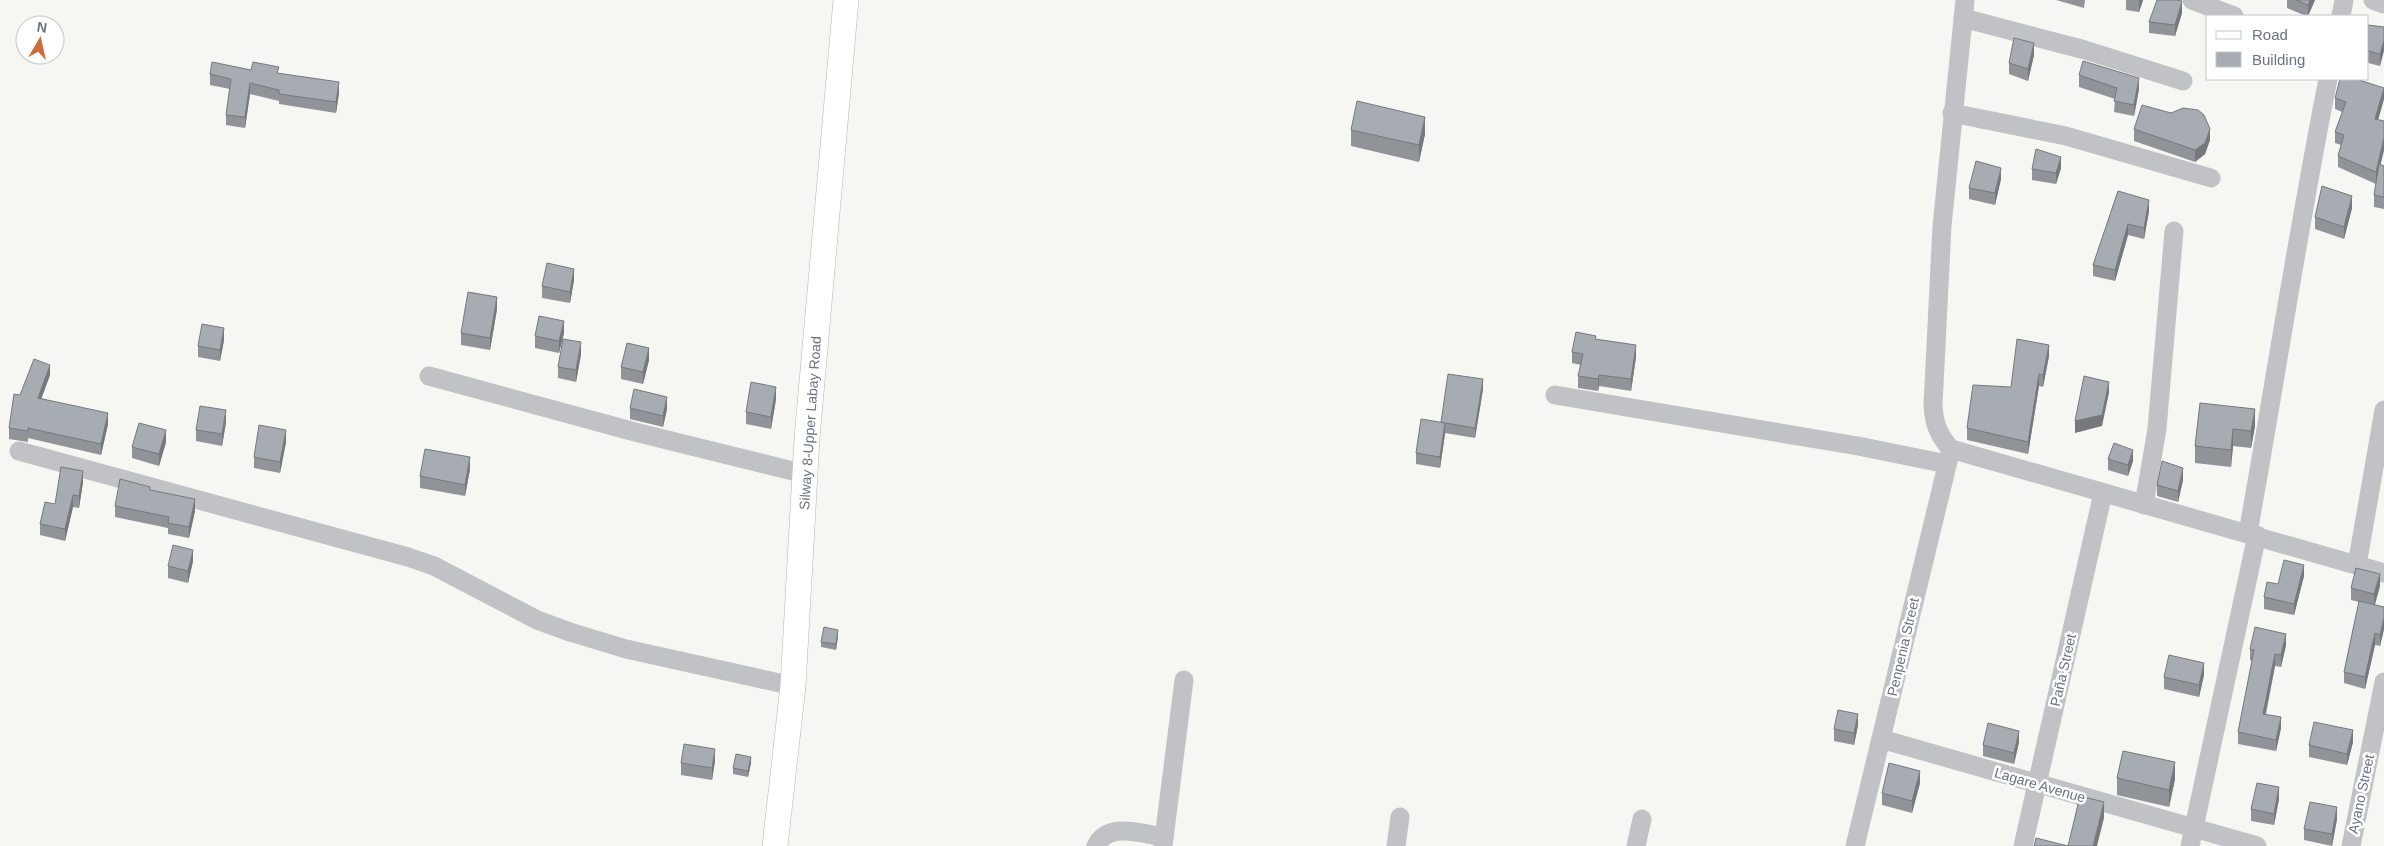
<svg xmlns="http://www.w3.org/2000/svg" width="2384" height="846" viewBox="0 0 2384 846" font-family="Helvetica,sans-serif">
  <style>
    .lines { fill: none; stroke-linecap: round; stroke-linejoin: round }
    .major-casing { stroke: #b1b4b8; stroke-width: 26 }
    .minor { stroke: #c0c2c6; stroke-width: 19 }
    .major { stroke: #fff; stroke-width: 25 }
    .wall { fill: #909499 }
    .shaded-wall { fill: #75787d }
    .building { fill: #a7acb2; stroke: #75787d }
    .labels { text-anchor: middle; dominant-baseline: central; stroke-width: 5; stroke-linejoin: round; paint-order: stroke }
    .street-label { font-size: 14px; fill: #697480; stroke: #fff }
  </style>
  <rect width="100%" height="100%" fill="#f6f6f3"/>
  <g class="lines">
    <defs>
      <path id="major" d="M775,846L793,686L807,438L846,0"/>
    </defs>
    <use href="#major" class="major-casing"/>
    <g class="minor">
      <path d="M1965,0L1942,226L1933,405C1934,423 1938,435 1951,449L2384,573"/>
      <path d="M2192,0L2234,16"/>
      <path d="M2373,0L2384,4"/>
      <path d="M2341,16L2344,0"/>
      <path d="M1963,18L2085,50L2183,81"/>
      <path d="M1952,113L2066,136L2211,178"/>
      <path d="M429,376L635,432L805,474"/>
      <path d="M1555,395L1858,446L1947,464"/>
      <path d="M19,451L408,557L434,566L537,620L570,632L626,649L793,686"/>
      <path d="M2144,505L2157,429L2174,231"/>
      <path d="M2248,533C2275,382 2298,230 2328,79"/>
      <path d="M2357,565L2384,410"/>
      <path d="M1881,739L2257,846"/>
      <path d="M1096,846C1108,821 1143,834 1164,837"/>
      <path d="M1163,846L1184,680"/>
      <path d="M1396,846L1400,817"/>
      <path d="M1636,846L1642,819"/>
      <path d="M1855,846L1951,449"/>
      <path d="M2023,846L2103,493"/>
      <path d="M2190,846L2257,535"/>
      <path d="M2351,846L2384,682"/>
    </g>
    <use href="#major" class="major"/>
  </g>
  <g class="wall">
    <path d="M2056,0H2085L2084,8Z"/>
    <path d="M2126,0H2143L2139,12L2126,10Z"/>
    <path d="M2287,0H2315L2308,16H2306L2287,8Z"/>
    <path d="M2182,13L2175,36L2149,33V22Z"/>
    <path d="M2368,25L2384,27L2380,66L2368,63Z"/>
    <path d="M2034,55L2028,81L2009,74V63Z"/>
    <path d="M251,70L279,73L339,93L336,113L279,104V101L250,94L245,128L226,125V115L230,89L210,85V74Z"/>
    <path d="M2079,75L2139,89L2134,116L2114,112L2115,99L2079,87Z"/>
    <path d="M2335,98L2384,99L2378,120L2384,121V150L2380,165L2384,166V209L2374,207V195L2376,184L2338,167V156L2341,145L2335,143V132L2342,112L2335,109Z"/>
    <path d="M2134,129L2210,140L2205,154L2195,162L2134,141Z"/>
    <path d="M1351,130L1425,134L1419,162L1351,146Z"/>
    <path d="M2061,168L2056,184L2032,180V169Z"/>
    <path d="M2001,179L1995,205L1969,199V188Z"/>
    <path d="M2118,191L2149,211L2144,239L2128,235L2115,281L2093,276V265Z"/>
    <path d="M2352,208L2344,239L2315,229V217Z"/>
    <path d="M574,280L570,303L542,298V286Z"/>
    <path d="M497,309L490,350L461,345V333Z"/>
    <path d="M564,333L559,353L535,348V336Z"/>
    <path d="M1596,339L1636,357L1631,391L1599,386L1598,391L1578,388V376L1581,365L1572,363V352Z"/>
    <path d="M224,340L220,361L198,357V346Z"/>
    <path d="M581,354L576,382L558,378V367Z"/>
    <path d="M2049,356L2043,387L2039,386L2028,454L1967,440V428Z"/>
    <path d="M649,360L643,384L621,379V367Z"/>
    <path d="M50,375L41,398L108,424L101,455L28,438V442L9,439V428L20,395Z"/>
    <path d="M1483,389L1475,438L1445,433L1440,468L1416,464V453L1441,422Z"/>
    <path d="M776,399L771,429L746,424V412Z"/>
    <path d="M2200,403L2255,426L2251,448L2233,446L2231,467L2195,463V446Z"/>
    <path d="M630,408L667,409L663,427L630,419Z"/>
    <path d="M226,422L222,446L196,441V430Z"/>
    <path d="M166,442L159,466L132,458V447Z"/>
    <path d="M286,442L280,473L254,468V457Z"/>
    <path d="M2108,459L2133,461L2128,476L2108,470Z"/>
    <path d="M470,469L465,496L420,488V476Z"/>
    <path d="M2183,480L2178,502L2157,496V485Z"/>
    <path d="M83,482L79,508L73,507L65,541L40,535V524L55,504Z"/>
    <path d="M150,490L195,511L189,538L168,534V528L115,517V506Z"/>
    <path d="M193,561L188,583L168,578V566Z"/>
    <path d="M2304,576L2294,615L2264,609V597L2278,584Z"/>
    <path d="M2380,586L2375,605L2384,607V629L2380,646L2375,645L2365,689L2344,683V672L2359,602L2351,600V588Z"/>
    <path d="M838,636L836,650L821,647V642Z"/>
    <path d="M2286,645L2281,667L2275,666L2266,714L2281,728L2276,751L2238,744V732L2252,661L2250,660V649Z"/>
    <path d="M2204,675L2199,697L2164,689V677Z"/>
    <path d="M1858,725L1854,745L1834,741V729Z"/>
    <path d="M2019,742L2014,764L1983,756V745Z"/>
    <path d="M2353,742L2347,765L2309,757V745Z"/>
    <path d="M715,761L712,780L681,775V763Z"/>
    <path d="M751,763L748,777L733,774V768Z"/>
    <path d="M2117,778L2175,779L2169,807L2117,795Z"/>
    <path d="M1920,783L1912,813L1882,805V793Z"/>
    <path d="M2279,799L2274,825L2251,821V809Z"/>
    <path d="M2337,819L2332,846L2304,840V829Z"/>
  </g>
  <g class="shaded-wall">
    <path d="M2139,0H2143L2139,12Z"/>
    <path d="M2310,0H2315L2308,16V5Z"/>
    <path d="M2182,1V13L2175,36V25Z"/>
    <path d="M2384,40V51L2380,66V54Z"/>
    <path d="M2034,43V55L2028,81V69Z"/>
    <path d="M2139,78V89L2134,116V105Z"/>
    <path d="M339,82V93L336,113V102Z"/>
    <path d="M250,83V94L245,128V117Z"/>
    <path d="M2384,88V99L2375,130V119Z"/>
    <path d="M1425,117V134L1419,162V145Z"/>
    <path d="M2210,129V140L2205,154L2195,162V150Z"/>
    <path d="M2384,138V150L2376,184V172Z"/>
    <path d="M2061,157V168L2056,184V173Z"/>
    <path d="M2001,168V179L1995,205V193Z"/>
    <path d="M2352,196V208L2344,239V227Z"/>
    <path d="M2149,200V211L2144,239V228Z"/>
    <path d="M2128,224V235L2115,281V270Z"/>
    <path d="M574,269V280L570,303V292Z"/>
    <path d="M497,297V309L490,350V338Z"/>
    <path d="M564,321V333L559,353V341Z"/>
    <path d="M224,328V340L220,361V350Z"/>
    <path d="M581,342V354L576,382V370Z"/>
    <path d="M1636,345V357L1631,391V379Z"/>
    <path d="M2049,345V356L2043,387V375Z"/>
    <path d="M649,348V360L643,384V372Z"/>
    <path d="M50,365V375L38,408V398Z"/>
    <path d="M2039,374V386L2028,454V442Z"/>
    <path d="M1599,375V386L1598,391V379Z"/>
    <path d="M1483,379V389L1475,438V428Z"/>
    <path d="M2109,382V393L2102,426L2075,433V421Z"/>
    <path d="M776,387V399L771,429V417Z"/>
    <path d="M667,397V409L663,427V416Z"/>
    <path d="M2255,409V426L2251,448V431Z"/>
    <path d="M226,410V422L222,446V434Z"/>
    <path d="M108,413V424L101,455V444Z"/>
    <path d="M1445,423V434L1440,468V457Z"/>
    <path d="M2233,429V446L2231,467V450Z"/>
    <path d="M166,430V442L159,466V454Z"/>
    <path d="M286,430V442L280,473V462Z"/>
    <path d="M2133,450V461L2128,476V465Z"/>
    <path d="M470,457V469L465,496V485Z"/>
    <path d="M2183,468V480L2178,502V491Z"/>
    <path d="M83,471V482L79,508V496Z"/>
    <path d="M73,495V507L65,541V529Z"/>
    <path d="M195,499V511L189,538V527Z"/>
    <path d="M193,550V561L188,583V571Z"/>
    <path d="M2304,565V576L2294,615V604Z"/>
    <path d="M2380,574V586L2374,606V594Z"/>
    <path d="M2384,618V629L2380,646V635Z"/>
    <path d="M838,630V636L836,650V644Z"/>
    <path d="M2375,633V645L2365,689V677Z"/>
    <path d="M2286,634V645L2281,667V655Z"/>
    <path d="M2275,654V666L2263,725V714Z"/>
    <path d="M2204,663V675L2199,697V685Z"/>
    <path d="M1858,714V725L1854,745V733Z"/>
    <path d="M2281,717V728L2276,751V740Z"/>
    <path d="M2353,730V742L2347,765V754Z"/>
    <path d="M2019,731V742L2014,764V753Z"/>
    <path d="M715,749V761L712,780V768Z"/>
    <path d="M751,757V763L748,777V771Z"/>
    <path d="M2175,762V779L2169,807V790Z"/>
    <path d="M1920,771V783L1912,813V801Z"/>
    <path d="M2279,787V799L2274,825V814Z"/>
    <path d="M2104,802V818L2097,846H2093Z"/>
    <path d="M2337,807V819L2332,846V834Z"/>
  </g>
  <g class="building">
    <path d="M2157,0H2177L2182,1L2175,25L2149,22Z"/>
    <path d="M2296,0H2310L2308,5Z"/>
    <path d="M2368,25L2384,27V40L2380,54L2368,51Z"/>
    <path d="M2014,38L2034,43L2028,69L2009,63Z"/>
    <path d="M2083,61L2139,78L2134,105L2114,101L2117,88L2079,75Z"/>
    <path d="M212,62L251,70L253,62L279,67L277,73L339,82L336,102L279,94V90L250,83L245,117L226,115L231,79L210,74Z"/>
    <path d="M2340,79H2356L2384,88L2375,119L2384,121V138L2376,172L2338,156L2344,135L2335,132L2346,102L2335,98Z"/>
    <path d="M1357,101L1425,117L1419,145L1351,130Z"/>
    <path d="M2142,105L2171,113L2183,108L2198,110L2204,115L2210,129L2205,143L2195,150L2134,129Z"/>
    <path d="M2036,149L2061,157L2056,173L2032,169Z"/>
    <path d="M1976,161L2001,168L1995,193L1969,188Z"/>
    <path d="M2379,164L2384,166V197L2374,195Z"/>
    <path d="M2322,186L2352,196L2344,227L2315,217Z"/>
    <path d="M2118,191L2149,200L2144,228L2128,224L2115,270L2093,265Z"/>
    <path d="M547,263L574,269L570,292L542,286Z"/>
    <path d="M468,292L497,297L490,338L461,333Z"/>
    <path d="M539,316L564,321L559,341L535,336Z"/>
    <path d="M202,324L224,328L220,350L198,346Z"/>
    <path d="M1576,332L1596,336L1595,339L1636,345L1631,379L1599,375L1598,379L1578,376L1583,354L1572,352Z"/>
    <path d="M563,339L581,342L576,370L558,367Z"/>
    <path d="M2017,339L2049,345L2043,375L2039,374L2028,442L1967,428L1973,385L2011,387Z"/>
    <path d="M627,343L649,348L643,372L621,367Z"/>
    <path d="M34,359L50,365L38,398L108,413L101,444L28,428V431L9,428L14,394L20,395Z"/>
    <path d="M1448,374L1483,379L1475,428L1445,423L1441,422Z"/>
    <path d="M2084,376L2109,382L2102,415L2075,421Z"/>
    <path d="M751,382L776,387L771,417L746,412Z"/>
    <path d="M634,389L667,397L663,416L630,408Z"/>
    <path d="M2200,403L2255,409L2251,431L2233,429L2231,450L2195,446Z"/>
    <path d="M200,406L226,410L222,434L196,430Z"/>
    <path d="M1421,419L1445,423L1440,457L1416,453Z"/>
    <path d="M139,423L166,430L159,454L132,447Z"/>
    <path d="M259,425L286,430L280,462L254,457Z"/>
    <path d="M2114,443L2133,450L2128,465L2108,459Z"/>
    <path d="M425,449L470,457L465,485L420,476Z"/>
    <path d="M2162,461L2183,468L2178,491L2157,485Z"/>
    <path d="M61,467L83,471L79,496L73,495L65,529L40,524L45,502L55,504Z"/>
    <path d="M120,479L150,487V490L195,499L189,527L168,523L169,517L115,506Z"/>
    <path d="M173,545L193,550L188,571L168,566Z"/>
    <path d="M2284,560L2304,565L2294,604L2264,597L2267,582L2278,584Z"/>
    <path d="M2356,568L2380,574L2374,594L2351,588Z"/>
    <path d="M2359,601L2384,607V618L2380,635L2375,633L2365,677L2344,672Z"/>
    <path d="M824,627L838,630L836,644L821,642Z"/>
    <path d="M2255,627L2286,634L2281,655L2275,654L2263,714L2281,717L2276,740L2238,732L2254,650L2250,649Z"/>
    <path d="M2169,655L2204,663L2199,685L2164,677Z"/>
    <path d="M1838,710L1858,714L1854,733L1834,729Z"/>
    <path d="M2314,722L2353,730L2347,754L2309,745Z"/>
    <path d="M1988,723L2019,731L2014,753L1983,745Z"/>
    <path d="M684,744L715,749L712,768L681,763Z"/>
    <path d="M2123,751L2175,762L2169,790L2117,778Z"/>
    <path d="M736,754L751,757L748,771L733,768Z"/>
    <path d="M1889,763L1920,771L1912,801L1882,793Z"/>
    <path d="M2257,783L2279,787L2274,814L2251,809Z"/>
    <path d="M2080,796L2104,802L2093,846H2068Z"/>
    <path d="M2310,802L2337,807L2332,834L2304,829Z"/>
    <path d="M2036,838L2068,846H2034Z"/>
  </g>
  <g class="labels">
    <g class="street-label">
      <text transform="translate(810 423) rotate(-86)">Silway 8-Upper Labay Road</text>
      <text transform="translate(1903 647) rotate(-77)">Penpenia Street</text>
      <text transform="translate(2063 670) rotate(-77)">Paña Street</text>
      <text transform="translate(2040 785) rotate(16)">Lagare Avenue</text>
      <text transform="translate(2361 794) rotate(-78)">Ayano Street</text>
    </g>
  </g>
  <rect x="2206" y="15" width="162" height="65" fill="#ffffff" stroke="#c3c7cc"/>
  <rect x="2216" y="31" width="25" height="8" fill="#ffffff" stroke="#c3c7cc"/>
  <text x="2252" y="40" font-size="15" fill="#697480">Road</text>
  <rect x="2216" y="52" width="25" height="15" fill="#a7acb2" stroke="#c3c7cc"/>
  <text x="2252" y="65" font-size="15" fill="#697480">Building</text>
  <g transform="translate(40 40) rotate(9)"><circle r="24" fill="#ffffff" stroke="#c3c7cc"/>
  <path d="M0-4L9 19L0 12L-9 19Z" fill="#ce6b3b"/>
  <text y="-8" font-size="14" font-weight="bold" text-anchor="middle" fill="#697480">N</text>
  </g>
</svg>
